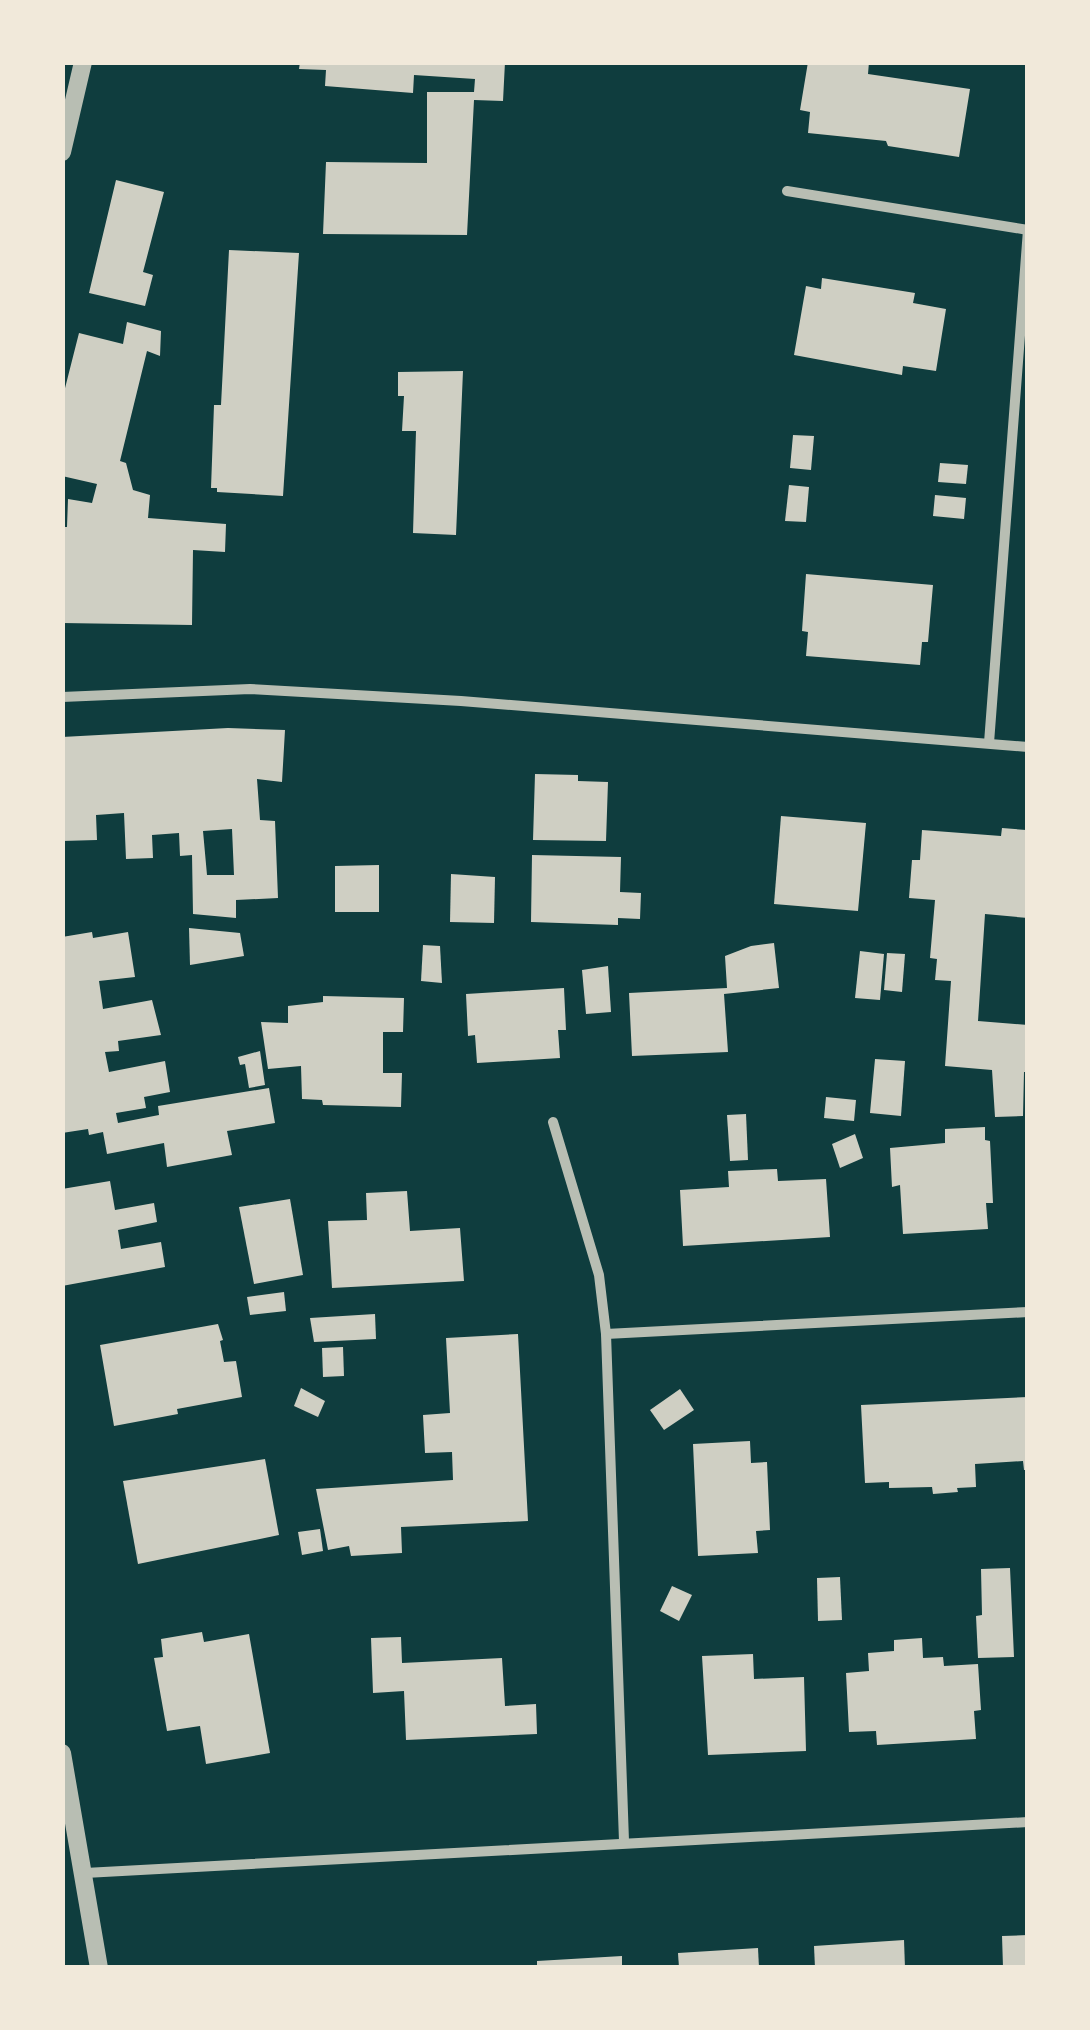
<svg xmlns="http://www.w3.org/2000/svg" width="1090" height="2030" viewBox="0 0 1090 2030" font-family="'IBM Plex Serif',serif">
  <style>
    .building { fill: #cfcfc3; fill-rule: evenodd }
    .lines { fill: none; stroke-linecap: round; stroke-linejoin: round }
    .minor { stroke: #b8beb3; stroke-width: 10 }
    .tertiary { stroke: #b8beb3; stroke-width: 18 }
  </style>
  <rect width="100%" height="100%" fill="#0f3d3e"/>
  <g class="building">
    <path d="M300,62H505L503,101L474,100L467,235L323,234L326,162L427,163V92H474L475,79L414,75L413,93L325,86L326,70L299,69Z"/>
    <path d="M808,62H869L868,74L970,89L959,157L888,146L886,141L808,133L810,112L800,110Z"/>
    <path d="M116,180L164,192L143,272L153,275L145,306L89,293Z"/>
    <path d="M229,250L299,253L283,496L217,492V488H211L214,405H221Z"/>
    <path d="M822,278L915,293L913,303L946,309L936,371L903,366L902,375L794,355L806,286L821,289Z"/>
    <path d="M127,322L161,331L160,356L147,351L120,461L126,463L133,490L150,495L148,518L226,524L225,552L193,550L192,625L62,623V527H67L68,499L92,503L97,484L62,476V400L79,333L123,344Z"/>
    <path d="M463,371L456,535L413,533L416,431H402L404,396H398V372Z"/>
    <path d="M793,435L814,436L811,470L790,468Z"/>
    <path d="M940,463L968,465L966,484L938,482Z"/>
    <path d="M789,485L809,487L806,522L785,521Z"/>
    <path d="M935,495L966,498L964,519L933,516Z"/>
    <path d="M806,574L933,585L928,642H922L920,665L806,656L808,632L802,631Z"/>
    <path d="M228,728L285,730L282,782L257,779L260,820L275,821L278,898L236,900V918L193,914L192,855L180,856L179,833L152,835L153,858L126,859L124,813L96,815L97,840L62,841V737ZM232,829L234,875H207L203,831Z"/>
    <path d="M535,774L578,775V781L608,782L606,841L533,840Z"/>
    <path d="M781,816L866,823L858,911L774,904Z"/>
    <path d="M1002,828L1026,830L1028,918L985,914L978,1021L1028,1025V1072H1024L1023,1116L995,1117L992,1070L945,1066L951,981L935,980L937,959L930,958L935,900L909,898L912,860H920L922,830L1001,836Z"/>
    <path d="M532,855L621,857L620,892L641,893L640,919L618,918V925L531,922Z"/>
    <path d="M379,865V912H335V866Z"/>
    <path d="M451,874L495,877L494,923L450,922Z"/>
    <path d="M189,928L240,933L244,956L190,965Z"/>
    <path d="M92,932L93,938L128,932L135,977L99,981L103,1009L152,1000L161,1035L118,1041L119,1051L105,1052L109,1072L165,1061L170,1092L144,1097L146,1108L116,1113L118,1123L159,1115L158,1106L269,1088L275,1123L227,1131L232,1155L167,1167L164,1143L107,1154L103,1132L89,1135L88,1129L62,1133V937Z"/>
    <path d="M774,943L779,988L724,994L728,1052L632,1056L629,993L727,988L725,956L751,946Z"/>
    <path d="M423,945L440,946L442,983L421,981Z"/>
    <path d="M860,951L884,954L880,1000L855,998Z"/>
    <path d="M887,953L905,954L902,992L884,990Z"/>
    <path d="M608,966L611,1012L586,1014L582,970Z"/>
    <path d="M564,988L566,1030H558L560,1058L477,1063L475,1035L468,1036L466,994Z"/>
    <path d="M323,996L404,998L403,1032H383V1073H402L401,1107L323,1105L322,1100L302,1099L301,1066L268,1069L261,1022L288,1023V1006L323,1002Z"/>
    <path d="M260,1051L265,1085L249,1088L245,1064L240,1065L238,1057Z"/>
    <path d="M875,1059L905,1061L901,1116L870,1113Z"/>
    <path d="M826,1097L856,1100L854,1121L824,1118Z"/>
    <path d="M746,1114L748,1160L730,1161L727,1115Z"/>
    <path d="M985,1127V1140L990,1141L993,1203H986L988,1229L903,1234L900,1185L892,1187L890,1148L945,1143V1129Z"/>
    <path d="M855,1134L863,1158L840,1168L832,1144Z"/>
    <path d="M777,1169L778,1181L826,1179L830,1237L683,1246L680,1190L729,1187L728,1171Z"/>
    <path d="M110,1181L115,1210L154,1203L157,1222L118,1230L121,1249L161,1242L165,1267L62,1286V1189Z"/>
    <path d="M407,1191L410,1231L460,1228L464,1281L332,1288L328,1221L367,1220L366,1193Z"/>
    <path d="M290,1199L303,1275L254,1284L239,1207Z"/>
    <path d="M284,1292L286,1311L250,1315L247,1297Z"/>
    <path d="M375,1314L376,1339L314,1342L310,1318Z"/>
    <path d="M218,1324L223,1340L220,1341L224,1362L236,1361L242,1397L177,1409L178,1414L114,1426L100,1345Z"/>
    <path d="M518,1334L528,1521L401,1527L402,1553L351,1556L349,1546L328,1550L316,1489L453,1480L452,1452L425,1453L423,1415L450,1413L446,1338Z"/>
    <path d="M343,1347L344,1376L323,1377L322,1348Z"/>
    <path d="M301,1388L325,1401L318,1417L294,1406Z"/>
    <path d="M680,1389L694,1410L664,1430L650,1410Z"/>
    <path d="M1028,1397V1470H1024L1023,1461L975,1464L976,1487L957,1488L958,1492L933,1494L932,1487L889,1488V1482L865,1483L861,1405Z"/>
    <path d="M750,1441L751,1463L767,1462L770,1530L756,1531L758,1553L698,1556L693,1444Z"/>
    <path d="M265,1459L279,1535L138,1564L123,1481Z"/>
    <path d="M320,1529L323,1551L302,1555L298,1532Z"/>
    <path d="M1010,1568L1014,1657L978,1658L976,1616L982,1615L981,1569Z"/>
    <path d="M840,1577L842,1620L818,1621L817,1578Z"/>
    <path d="M672,1586L692,1595L679,1621L660,1611Z"/>
    <path d="M202,1632L204,1642L249,1634L270,1753L206,1764L200,1726L167,1731L154,1658L163,1657L161,1639Z"/>
    <path d="M401,1637L402,1663L502,1658L505,1706L536,1704L537,1734L406,1740L404,1691L373,1693L371,1638Z"/>
    <path d="M922,1638L923,1658L943,1657L944,1666L978,1664L981,1710L974,1711L976,1739L877,1745L876,1731L849,1732L846,1673L869,1671L868,1653L894,1651V1640Z"/>
    <path d="M753,1654L754,1679L804,1677L806,1751L708,1755L702,1656Z"/>
    <path d="M1028,1935V1968H1003L1002,1936Z"/>
    <path d="M904,1940L905,1968H815L814,1946Z"/>
    <path d="M758,1948L759,1968H679L678,1953Z"/>
    <path d="M622,1956V1968H537V1961Z"/>
  </g>
  <g class="lines">
    <g class="minor">
      <path d="M787,191L1028,230"/>
      <path d="M62,697L250,689L461,701L1028,747"/>
      <path d="M989,743L1028,230"/>
      <path d="M553,1122L599,1275L606,1334"/>
      <path d="M624,1841L606,1334L1028,1312"/>
      <path d="M85,1873L1028,1822"/>
    </g>
    <g class="tertiary">
      <path d="M62,152L83,62"/>
      <path d="M62,1753L99,1968"/>
    </g>
  </g>
  <rect width="1090" height="2030" fill="none" stroke="#f1e9da" stroke-width="130"/>
</svg>
